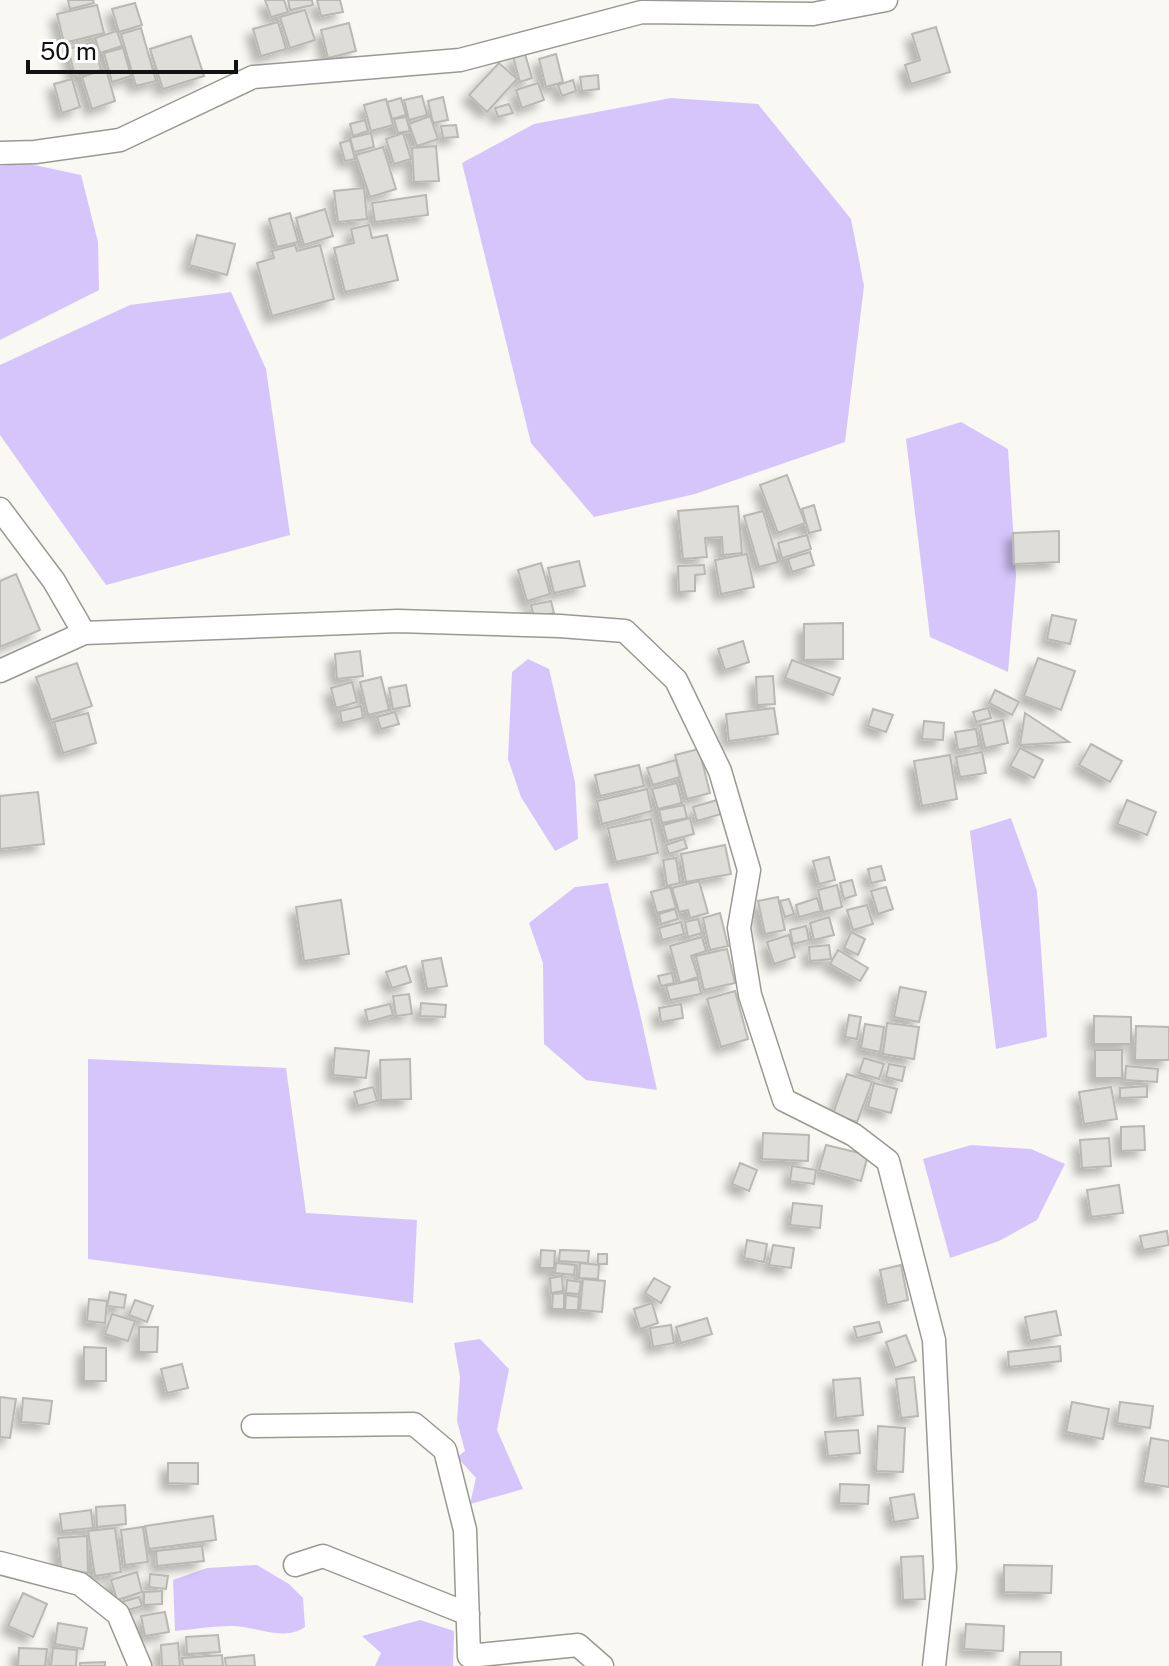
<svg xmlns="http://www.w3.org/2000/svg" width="1169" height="1666" viewBox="0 0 1169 1666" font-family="'Public Sans',sans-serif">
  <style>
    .water { fill: #d6c5fb }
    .building { fill: #deddd8; stroke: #b9b8b2; stroke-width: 2; filter: url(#shadow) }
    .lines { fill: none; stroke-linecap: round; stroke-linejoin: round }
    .street-casing { stroke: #999993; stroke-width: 25 }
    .street { stroke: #fff; stroke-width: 22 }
  </style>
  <defs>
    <filter id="shadow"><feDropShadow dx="-7" dy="7" stdDeviation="4" flood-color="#0004"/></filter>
  </defs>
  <rect width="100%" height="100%" fill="#f9f8f2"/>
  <g class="water">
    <path d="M671,98L758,104L851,219L864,286L845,442L695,494L594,517L531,443L462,163L534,124Z"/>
    <path d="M25,163L81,175L98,242L99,290L0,340V166Z"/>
    <path d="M231,292L266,369L290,535L106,585L0,435V365L130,305Z"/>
    <path d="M961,422L1008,449L1016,577L1008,672L930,637L906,439Z"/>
    <path d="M528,659L549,669L575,782L578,839L555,851L521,797L508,759L512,672Z"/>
    <path d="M1011,818L1037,891L1047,1037L996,1049L970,831Z"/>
    <path d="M608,883L639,1009L657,1090L586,1080L544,1044L543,963L529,923L575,887Z"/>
    <path d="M88,1059L286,1068L306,1213L417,1220L413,1303L88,1259Z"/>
    <path d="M971,1145L1031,1149L1065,1164L1037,1220L999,1241L950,1258L923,1159Z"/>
    <path d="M480,1339L509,1369L497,1430L523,1489L470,1504L476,1478L457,1457L465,1451L457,1421L460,1377L454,1343Z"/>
    <path d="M257,1565L289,1584L303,1598L305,1627C283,1642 256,1626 232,1626C213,1626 194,1629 175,1631L173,1580L207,1568Z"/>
    <path d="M420,1620L454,1631L453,1666H375L381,1653L362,1636Z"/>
  </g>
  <g class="building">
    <path d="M68,0H93L94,3L70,9Z"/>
    <path d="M265,0H284L288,12L271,17Z"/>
    <path d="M288,0H312L313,5L290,10Z"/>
    <path d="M317,0H340L343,12L321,16Z"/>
    <path d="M135,3L142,25L119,32L112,9Z"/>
    <path d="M97,5L104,33L64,43L57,14Z"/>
    <path d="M305,10L315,40L290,48L280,17Z"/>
    <path d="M278,22L286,49L261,56L253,29Z"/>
    <path d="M349,23L356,51L328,58L321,30Z"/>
    <path d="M936,27L950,72L911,84L905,65L920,60L912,34Z"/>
    <path d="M141,28L156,81L136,86L121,34Z"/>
    <path d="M117,31L122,46L100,53L95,38Z"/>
    <path d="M191,36L204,76L163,89L150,49Z"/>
    <path d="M94,42L101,70L75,76L68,49Z"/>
    <path d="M123,48L131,76L112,82L104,53Z"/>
    <path d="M525,54L532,78L520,82L513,57Z"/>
    <path d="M556,54L563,82L546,87L539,59Z"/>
    <path d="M499,63L517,79L487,112L469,95Z"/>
    <path d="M106,69L115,101L92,109L82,77Z"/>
    <path d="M598,75L599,89L582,91L580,77Z"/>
    <path d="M72,79L80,107L62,113L54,84Z"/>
    <path d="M573,80L576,91L562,96L558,85Z"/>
    <path d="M538,83L544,100L522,108L516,90Z"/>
    <path d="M422,96L427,115L409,120L404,100Z"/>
    <path d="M443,97L448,120L433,123L428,101Z"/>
    <path d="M401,98L406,115L392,119L387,102Z"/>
    <path d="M386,99L393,125L371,131L364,105Z"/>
    <path d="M509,104L513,113L498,117L495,108Z"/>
    <path d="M430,116L438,139L417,146L409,124Z"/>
    <path d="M406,117L410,131L398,133L394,119Z"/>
    <path d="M365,120L368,131L353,136L350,124Z"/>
    <path d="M456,125L458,137L443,138L441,126Z"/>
    <path d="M371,133L374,147L354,152L350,138Z"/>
    <path d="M403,133L411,159L394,164L386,139Z"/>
    <path d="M350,140L355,159L345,161L340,143Z"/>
    <path d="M436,146L439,181L414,182L412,148Z"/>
    <path d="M383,147L396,189L370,197L356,155Z"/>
    <path d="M364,188L367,219L338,222L334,191Z"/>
    <path d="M426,195L428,215L375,222L372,203Z"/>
    <path d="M325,209L333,236L304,245L296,218Z"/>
    <path d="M290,213L298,242L277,247L269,219Z"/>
    <path d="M369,225L372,238L387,235L398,280L345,292L334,248L354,243L351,229Z"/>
    <path d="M197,235L235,244L227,275L189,265Z"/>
    <path d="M295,245L297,251L320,245L334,299L272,316L257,263L274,258L272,251Z"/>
    <path d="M787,475L805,523L778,533L760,485Z"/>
    <path d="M814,505L821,530L809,533L802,509Z"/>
    <path d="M738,506L742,553L723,555L722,537L705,538L707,557L683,559L678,511Z"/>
    <path d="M763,511L778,562L759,567L744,516Z"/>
    <path d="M1059,531V562L1014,564L1013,533Z"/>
    <path d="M807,535L811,549L782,558L778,543Z"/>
    <path d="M810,552L814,565L792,572L788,559Z"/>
    <path d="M747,554L754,587L721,594L715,560Z"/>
    <path d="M579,561L585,586L554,593L548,568Z"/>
    <path d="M541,563L550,594L527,601L518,570Z"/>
    <path d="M704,565L705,574L695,575V591L679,592L678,566Z"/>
    <path d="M16,574L40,630L0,647V581Z"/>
    <path d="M551,601L554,613L534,618L531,605Z"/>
    <path d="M1052,615L1076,620L1070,644L1047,639Z"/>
    <path d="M843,623V659L804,660V624Z"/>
    <path d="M743,641L749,662L725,670L718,649Z"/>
    <path d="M360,651L363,676L337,679L335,654Z"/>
    <path d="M1038,658L1075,671L1061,710L1024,696Z"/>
    <path d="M792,660L840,678L833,695L785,678Z"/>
    <path d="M77,663L92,706L51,720L36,677Z"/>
    <path d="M773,676L775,704L757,705L756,677Z"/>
    <path d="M381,677L389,710L368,715L360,682Z"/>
    <path d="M352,682L357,702L336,708L331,688Z"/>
    <path d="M406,685L410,706L393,709L389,688Z"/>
    <path d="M995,690L1019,702L1012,715L989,703Z"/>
    <path d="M361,706L363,718L342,723L340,711Z"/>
    <path d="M774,708L778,734L729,741L726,714Z"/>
    <path d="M988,708L991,718L976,722L973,712Z"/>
    <path d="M873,709L893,715L886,732L868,726Z"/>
    <path d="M395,712L399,724L381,729L377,717Z"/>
    <path d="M88,713L96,743L63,753L54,722Z"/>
    <path d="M1025,713L1051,730L1069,742L1020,745Z"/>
    <path d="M1003,720L1008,743L985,748L980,725Z"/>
    <path d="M924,721L944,723L943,740L922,739Z"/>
    <path d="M976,729L979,746L958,750L955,732Z"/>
    <path d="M1091,744L1122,761L1110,782L1079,765Z"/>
    <path d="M1020,748L1043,760L1034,778L1010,766Z"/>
    <path d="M699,749L710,793L687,799L675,755Z"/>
    <path d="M982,752L986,773L960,777L956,757Z"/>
    <path d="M950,755L957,799L922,806L914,761Z"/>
    <path d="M676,760L680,777L653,785L647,768Z"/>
    <path d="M639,765L644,786L600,796L595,775Z"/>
    <path d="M677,783L682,803L658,809L652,789Z"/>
    <path d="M647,789L652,811L602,824L597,801Z"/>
    <path d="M38,792L44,844L0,849V796Z"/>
    <path d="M717,800L721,814L697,821L693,807Z"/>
    <path d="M1127,800L1156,812L1147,835L1117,824Z"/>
    <path d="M684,805L687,818L662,823L659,810Z"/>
    <path d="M690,818L694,834L667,841L663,825Z"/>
    <path d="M651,819L658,853L616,862L608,828Z"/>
    <path d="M684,839L687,848L669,854L666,845Z"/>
    <path d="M725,845L731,874L686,882L681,854Z"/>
    <path d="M829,857L835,880L819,884L813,861Z"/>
    <path d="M676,858L680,883L667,886L663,860Z"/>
    <path d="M881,866L885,880L871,883L868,869Z"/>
    <path d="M852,880L856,895L844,899L840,883Z"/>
    <path d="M699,881L708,913L690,918L688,910L679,912L672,888Z"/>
    <path d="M837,885L842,907L823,912L818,890Z"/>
    <path d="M670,887L676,908L657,913L651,892Z"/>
    <path d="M886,887L893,909L878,914L871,891Z"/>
    <path d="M778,897L785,930L765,934L758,901Z"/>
    <path d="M817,898L821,911L799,917L796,905Z"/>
    <path d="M789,899L794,914L785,917L780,901Z"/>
    <path d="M341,900L349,954L304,961L296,907Z"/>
    <path d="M867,905L873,924L853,930L847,910Z"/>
    <path d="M675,909L678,919L661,924L659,914Z"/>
    <path d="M720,913L728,946L710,950L703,918Z"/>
    <path d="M829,917L834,935L814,940L810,923Z"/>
    <path d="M698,919L702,933L688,937L685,922Z"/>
    <path d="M681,922L684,934L662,940L659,928Z"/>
    <path d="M806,926L809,940L793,944L790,930Z"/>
    <path d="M851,932L865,939L858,955L844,948Z"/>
    <path d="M789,935L795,957L774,964L767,942Z"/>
    <path d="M702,937L706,951L691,956L698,977L680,983L670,946Z"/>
    <path d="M829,945L831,959L810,961L809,947Z"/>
    <path d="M727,949L735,983L704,990L696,956Z"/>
    <path d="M838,950L868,968L860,981L830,964Z"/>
    <path d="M441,958L447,986L427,989L422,961Z"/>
    <path d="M406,966L411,982L392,988L386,972Z"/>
    <path d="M672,973L674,983L661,986L658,976Z"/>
    <path d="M698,979L701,994L670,1000L666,986Z"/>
    <path d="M900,987L926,992L919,1022L894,1017Z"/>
    <path d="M735,991L748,1039L721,1047L707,999Z"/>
    <path d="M409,994L412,1014L396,1016L393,996Z"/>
    <path d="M421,1003L446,1005L445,1017L420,1016Z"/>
    <path d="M390,1004L393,1015L368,1022L365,1010Z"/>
    <path d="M681,1004L683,1018L661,1022L659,1008Z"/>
    <path d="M849,1015L861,1017L857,1039L845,1037Z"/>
    <path d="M1094,1016L1131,1017V1044H1094Z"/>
    <path d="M887,1023L919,1027L914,1059L883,1054Z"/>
    <path d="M865,1024L884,1027L880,1052L861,1048Z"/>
    <path d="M1136,1026L1169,1027V1060H1135Z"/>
    <path d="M335,1048L369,1051L366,1078L333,1075Z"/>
    <rect x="1095" y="1050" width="27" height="28"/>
    <path d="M864,1058L884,1064L879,1079L859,1073Z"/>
    <path d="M410,1059L411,1099L381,1100L380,1060Z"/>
    <path d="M889,1064L905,1067L902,1081L886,1077Z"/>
    <path d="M1126,1066L1158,1069L1157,1082L1125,1080Z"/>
    <path d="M847,1074L872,1082L857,1122L833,1114Z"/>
    <path d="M874,1083L897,1089L891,1113L868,1107Z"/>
    <path d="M1147,1086V1097L1120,1098V1088Z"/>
    <path d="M373,1087L377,1101L358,1106L354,1092Z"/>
    <path d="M1111,1087L1117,1119L1084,1124L1079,1092Z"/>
    <path d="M1144,1126L1145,1150L1121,1151V1127Z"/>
    <path d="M763,1133L809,1135L808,1161L762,1159Z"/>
    <path d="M1109,1138L1111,1166L1082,1168L1080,1140Z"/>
    <path d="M826,1145L868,1155L861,1181L819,1170Z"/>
    <path d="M740,1163L757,1170L749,1191L732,1184Z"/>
    <path d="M792,1166L816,1170L814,1184L790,1181Z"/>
    <path d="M1119,1185L1123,1213L1091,1217L1087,1190Z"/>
    <path d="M793,1203L822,1206L820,1228L790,1225Z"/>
    <path d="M1167,1231L1169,1245L1143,1250L1140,1236Z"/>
    <path d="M747,1240L767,1244L764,1262L744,1258Z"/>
    <path d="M773,1245L794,1248L791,1268L769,1265Z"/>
    <path d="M541,1250L555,1251L554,1268H540Z"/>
    <path d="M560,1250L589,1251L588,1263L559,1261Z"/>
    <rect x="598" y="1254" width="9" height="10"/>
    <path d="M556,1263L575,1265L574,1275L555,1273Z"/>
    <path d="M580,1263L599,1265L598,1279L579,1278Z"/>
    <path d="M901,1265L908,1300L887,1305L880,1270Z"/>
    <path d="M562,1276L563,1291L551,1293L550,1278Z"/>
    <path d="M654,1278L670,1287L661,1303L645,1293Z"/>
    <path d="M583,1279L605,1281L602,1312L580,1310Z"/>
    <path d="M567,1280L581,1282L579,1294L566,1293Z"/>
    <path d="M110,1292L126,1295L124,1308L107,1306Z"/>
    <path d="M564,1293V1309H552L553,1294Z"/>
    <path d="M566,1295L579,1297L578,1310H565Z"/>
    <path d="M89,1299L107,1301L105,1323L87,1321Z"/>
    <path d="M135,1300L153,1306L147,1322L129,1315Z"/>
    <path d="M652,1303L658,1323L640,1329L634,1309Z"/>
    <path d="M1056,1311L1061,1335L1030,1341L1025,1317Z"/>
    <path d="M112,1314L135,1321L128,1341L105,1334Z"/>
    <path d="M707,1318L712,1334L681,1343L676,1327Z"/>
    <path d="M879,1322L882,1332L857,1338L854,1327Z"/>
    <path d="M671,1325L674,1343L653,1347L650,1328Z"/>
    <path d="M139,1327H158L157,1352H139Z"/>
    <path d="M906,1335L916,1361L895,1368L886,1342Z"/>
    <path d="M1060,1346L1061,1361L1009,1367L1008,1352Z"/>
    <path d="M84,1347L106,1348V1381H84Z"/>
    <path d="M182,1364L188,1388L167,1393L161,1369Z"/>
    <path d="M914,1377L918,1416L901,1418L896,1379Z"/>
    <path d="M860,1378L863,1415L836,1418L833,1380Z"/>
    <path d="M0,1397L16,1399L10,1438L0,1437Z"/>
    <path d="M23,1398L52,1401L49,1424L21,1422Z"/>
    <path d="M1072,1402L1109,1409L1103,1439L1066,1432Z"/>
    <path d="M1120,1402L1153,1406L1150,1428L1117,1423Z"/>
    <path d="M878,1426L905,1428L903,1472L876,1471Z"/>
    <path d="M858,1430L860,1453L828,1456L825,1432Z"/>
    <path d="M1151,1438L1169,1441V1487L1143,1483Z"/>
    <path d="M168,1463H198V1484L168,1483Z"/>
    <path d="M840,1484L869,1485L868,1504L839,1503Z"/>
    <path d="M914,1494L918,1518L894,1522L890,1498Z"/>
    <path d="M125,1505L126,1524L97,1527L96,1507Z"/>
    <path d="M91,1510L93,1528L62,1531L60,1514Z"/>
    <path d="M213,1516L216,1540L149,1549L145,1526Z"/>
    <path d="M143,1527L148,1562L125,1565L121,1530Z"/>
    <path d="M115,1528L121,1572L95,1576L88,1531Z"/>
    <path d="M87,1536L88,1573L61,1568L58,1538Z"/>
    <path d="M202,1546L204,1561L157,1566L156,1551Z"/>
    <path d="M923,1556L925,1599L903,1600L901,1557Z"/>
    <path d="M1004,1565L1052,1566L1051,1593L1004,1592Z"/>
    <path d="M137,1572L142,1592L117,1600L111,1580Z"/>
    <path d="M150,1574L168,1576L166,1589L149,1587Z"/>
    <path d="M162,1591V1604L144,1605V1592Z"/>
    <path d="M23,1593L47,1604L33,1637L8,1626Z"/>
    <path d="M139,1597L142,1606L125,1611L122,1602Z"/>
    <path d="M165,1612L169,1632L145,1636L141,1616Z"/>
    <path d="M58,1623L87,1628L83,1649L55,1644Z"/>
    <path d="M966,1624L1004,1626L1003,1651L964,1649Z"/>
    <path d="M218,1635L220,1652L187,1654L186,1637Z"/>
    <path d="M178,1643L180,1666H162L161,1645Z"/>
    <path d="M19,1648L47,1649L45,1666H18Z"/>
    <path d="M53,1648L77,1650L76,1666H51Z"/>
    <path d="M1020,1652H1061V1666H1019Z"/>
    <path d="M222,1655L223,1666H183L182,1658Z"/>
    <path d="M254,1655L255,1666H226L225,1658Z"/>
    <path d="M105,1662V1666H80V1663Z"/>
  </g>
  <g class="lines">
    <defs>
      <g id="street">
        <path d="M0,153L35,152L120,140L253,77L460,60L642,12L813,14L886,0"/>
        <path d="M0,509L54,581L84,633"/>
        <path d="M0,671L84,633L398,621L560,626L625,631L676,680L720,771L749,870L739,928L750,995L784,1100L854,1135L888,1161L934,1340L945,1568L934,1666"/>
        <path d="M253,1426L414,1424L445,1450L465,1530L469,1656L578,1645L602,1666"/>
        <path d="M0,1563L80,1584L118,1614L140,1666"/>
        <path d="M295,1565L323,1556L468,1614"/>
      </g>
    </defs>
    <use href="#street" class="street-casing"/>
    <use href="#street" class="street"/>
  </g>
  <path d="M28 60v12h208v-12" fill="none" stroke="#121210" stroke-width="4"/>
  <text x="40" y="60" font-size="24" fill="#121210" stroke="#ffffff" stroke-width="6" paint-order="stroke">50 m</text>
</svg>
